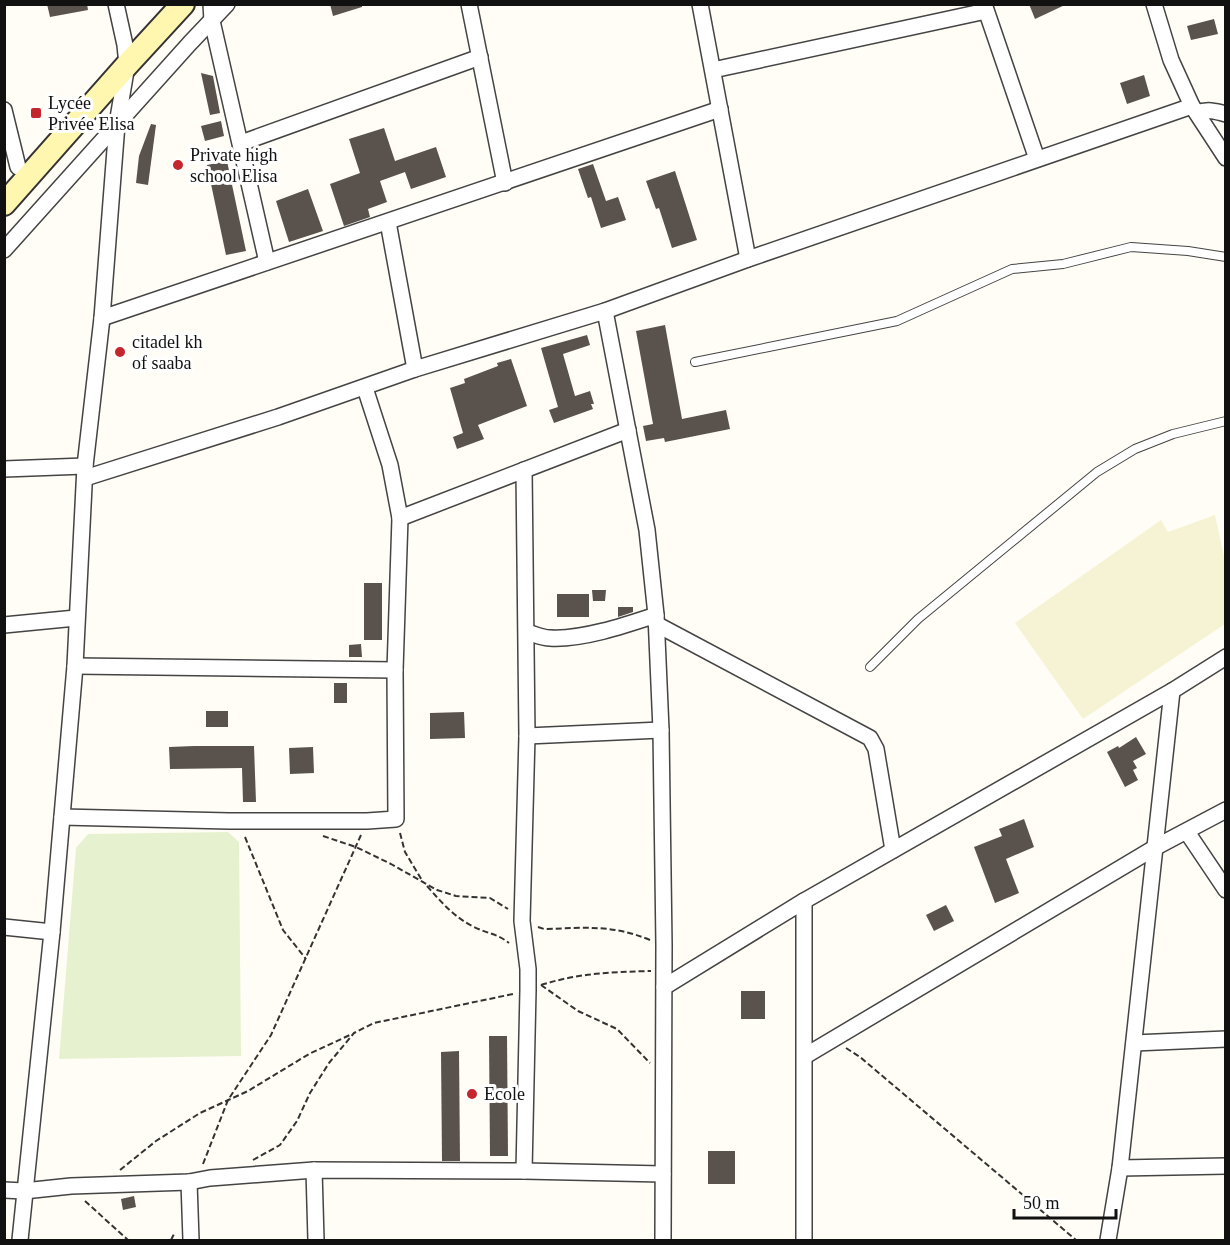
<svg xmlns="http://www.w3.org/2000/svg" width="1230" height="1245" viewBox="0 0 1230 1245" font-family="Georgia,serif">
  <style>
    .farmland { fill: #f6f3d4 }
    .pitch { fill: #e6f2cf }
    .building { fill: #5a524d }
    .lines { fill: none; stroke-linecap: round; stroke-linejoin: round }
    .lane-casing { stroke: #444; stroke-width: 10 }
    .street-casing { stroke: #444; stroke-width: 18 }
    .secondary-casing { stroke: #333; stroke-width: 26 }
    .path { stroke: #333; stroke-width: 2; stroke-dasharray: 6 3; stroke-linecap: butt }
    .lane { stroke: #fff; stroke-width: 8 }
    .street { stroke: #fff; stroke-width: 15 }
    .secondary { stroke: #fff6b0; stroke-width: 22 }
    .poi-dot { fill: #c4262e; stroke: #fff; stroke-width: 2 }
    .labels { text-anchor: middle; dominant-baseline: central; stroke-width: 6; stroke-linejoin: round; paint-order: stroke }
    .poi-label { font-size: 18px; fill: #111; stroke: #fff; text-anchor: start }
  </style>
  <rect width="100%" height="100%" fill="#fffdf5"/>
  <path class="farmland" d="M1215,515L1225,561V624L1083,719L1015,623L1161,520L1168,532Z"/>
  <path class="pitch" d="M228,832L239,842L241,1056L59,1059L76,848L88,834Z"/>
  <g class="building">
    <path d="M47,4H87L88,10L50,17Z"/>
    <path d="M330,4H362V7L333,16Z"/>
    <path d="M1029,4H1067L1035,19Z"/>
    <path d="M1214,19L1218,34L1191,40L1187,26Z"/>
    <path d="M201,73L213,76L220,113L210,115Z"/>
    <path d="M1144,75L1150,96L1127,104L1120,83Z"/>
    <path d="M221,121L224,136L205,141L201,126Z"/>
    <path d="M151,124L156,125L148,185L136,183L139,156Z"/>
    <path d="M384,128L395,161L436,147L446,177L411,189L405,172L380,181L387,202L368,209L370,217L344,226L330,184L360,173L349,139Z"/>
    <path d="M227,161L246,251L226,255L207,165Z"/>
    <path d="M593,164L606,201L618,197L626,220L601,228L591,197L588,198L578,169Z"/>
    <path d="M675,171L697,240L672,248L659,208L656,209L646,181Z"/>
    <path d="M308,189L323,231L289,242L276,201Z"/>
    <path d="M665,325L682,419L726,410L730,429L665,442L664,438L646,441L643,426L653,424L636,331Z"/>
    <path d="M587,335L590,345L563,354L575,396L590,391L594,404H591L593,409L554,423L549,410L558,407L541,348Z"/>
    <path d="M511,359L527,406L478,425L484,439L457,449L453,437L463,433L450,388L465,383L464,379L498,366L497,363Z"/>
    <rect x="364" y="583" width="18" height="57"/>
    <path d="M592,590H606L605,601H593Z"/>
    <rect x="557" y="594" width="32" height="23"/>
    <path d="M618,607H633V612L618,617Z"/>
    <path d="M361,644L362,657H349V645Z"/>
    <rect x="334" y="683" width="13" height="20"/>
    <rect x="206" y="711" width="22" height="16"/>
    <path d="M464,712L465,738L430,739V713Z"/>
    <path d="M1136,737L1146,754L1133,761L1137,768L1133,770L1138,780L1125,787L1107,752L1118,746L1119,748Z"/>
    <path d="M194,746H254L256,802H243L242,768L170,769L169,747Z"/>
    <path d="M313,747L314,773L290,774L289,748Z"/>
    <path d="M1024,819L1034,847L1006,859L1019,893L995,903L974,847L1002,836L999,829Z"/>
    <path d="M946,905L954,921L934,931L926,915Z"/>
    <rect x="741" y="991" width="24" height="28"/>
    <path d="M489,1036H507L508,1156H490Z"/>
    <path d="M459,1051L460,1161H442L441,1052Z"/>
    <rect x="708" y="1151" width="27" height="33"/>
    <path d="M134,1196L136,1207L123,1210L121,1199Z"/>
  </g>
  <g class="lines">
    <defs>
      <g id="lane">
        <path d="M695,362L897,321L1012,269L1063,264L1131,247L1188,251L1226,257"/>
        <path d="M870,667L918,619L1097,472L1135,449L1173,434L1226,421"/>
      </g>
      <g id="street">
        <path d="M211,4L212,21L267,262"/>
        <path d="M469,4L505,183"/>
        <path d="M700,4L748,259"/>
        <path d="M984,4L1037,159"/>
        <path d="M1154,4L1171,60L1192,106L1226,158"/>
        <path d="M713,70L986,11"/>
        <path d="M4,110L18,167"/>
        <path d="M1197,113C1207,109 1215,111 1226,114"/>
        <path d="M241,143L480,57"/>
        <path d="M388,222L415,369"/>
        <path d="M4,250L190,43L227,4"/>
        <path d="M605,311L647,530L656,615L661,730L664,945L663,1240"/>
        <path d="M102,318L720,109"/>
        <path d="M4,469L85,466"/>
        <path d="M85,478L278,417L415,369L605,311L748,259L1192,106"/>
        <path d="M400,518L628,430"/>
        <path d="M656,624L870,738L876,749L893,850"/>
        <path d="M4,625L76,618"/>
        <path d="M527,632C534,634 542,638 550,638C582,640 626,625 656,615"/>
        <path d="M75,666L395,670"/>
        <path d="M527,736L661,730"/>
        <path d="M62,817L229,821H367L396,819L395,670L400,518L390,465L365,388"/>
        <path d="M1187,832L1226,890"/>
        <path d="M804,901V1240"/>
        <path d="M4,927L52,932"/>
        <path d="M664,987L804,901L1172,691L1226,657"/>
        <path d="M1134,1043L1226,1039"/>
        <path d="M805,1056L1156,847L1226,810"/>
        <path d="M1120,1168L1226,1166"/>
        <path d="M314,1170L316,1240"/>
        <path d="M524,1171L528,990V969L522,921L527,736L524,470"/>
        <path d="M189,1182L191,1240"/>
        <path d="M4,1190L24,1191L71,1186L189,1182L210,1178L314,1170L524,1171L663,1174"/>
        <path d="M20,1240L52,932L75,666L85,466L102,318L117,124L127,65L125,45L116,4"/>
        <path d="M1108,1240L1120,1168L1172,691"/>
      </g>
      <path id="secondary" d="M4,204L127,65L183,4"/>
    </defs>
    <use href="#lane" class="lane-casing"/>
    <use href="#street" class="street-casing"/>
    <use href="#secondary" class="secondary-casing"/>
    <g class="path">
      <path d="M400,833L405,852L423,882"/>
      <path d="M323,836L356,847L391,864L437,890L456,896L490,898L508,909"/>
      <path d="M245,837L283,930L306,959"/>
      <path d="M427,886C442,903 454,917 474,927C486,933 498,934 509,943"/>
      <path d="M538,927L544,929C584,928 611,924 650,940"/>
      <path d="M541,985C579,973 612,972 651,971"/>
      <path d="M541,985L578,1011L617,1029L650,1063"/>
      <path d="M846,1048L860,1057L1076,1240"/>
      <path d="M253,1160L280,1145L297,1121L310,1093L329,1063L354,1033L374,1023L513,994"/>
      <path d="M203,1164L228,1100L271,1035L361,835"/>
      <path d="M120,1170L156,1141L200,1113L248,1091L309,1054L352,1034"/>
      <path d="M85,1201L128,1240"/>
      <path d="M171,1240L175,1232"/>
    </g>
    <use href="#lane" class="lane"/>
    <use href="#street" class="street"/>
    <use href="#secondary" class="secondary"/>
  </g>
  <g class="poi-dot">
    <rect x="30" y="107" width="12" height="12" rx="3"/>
    <circle cx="178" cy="165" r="6"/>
    <circle cx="120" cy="352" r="6"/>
    <circle cx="472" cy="1094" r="6"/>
  </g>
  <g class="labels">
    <g class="poi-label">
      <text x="48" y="103">Lycée<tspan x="48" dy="21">Privée Elisa</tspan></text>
      <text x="190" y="155">Private high<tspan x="190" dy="21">school Elisa</tspan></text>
      <text x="132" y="342">citadel kh<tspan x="132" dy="21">of saaba</tspan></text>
      <text x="484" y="1094">Ecole</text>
    </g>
  </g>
  <rect width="1230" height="1245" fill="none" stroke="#111111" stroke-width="12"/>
  <path d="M1014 1209v9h102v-9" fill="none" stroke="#111111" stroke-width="3"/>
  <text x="1023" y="1209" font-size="18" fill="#111111" stroke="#ffffff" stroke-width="4.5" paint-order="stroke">50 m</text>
</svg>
